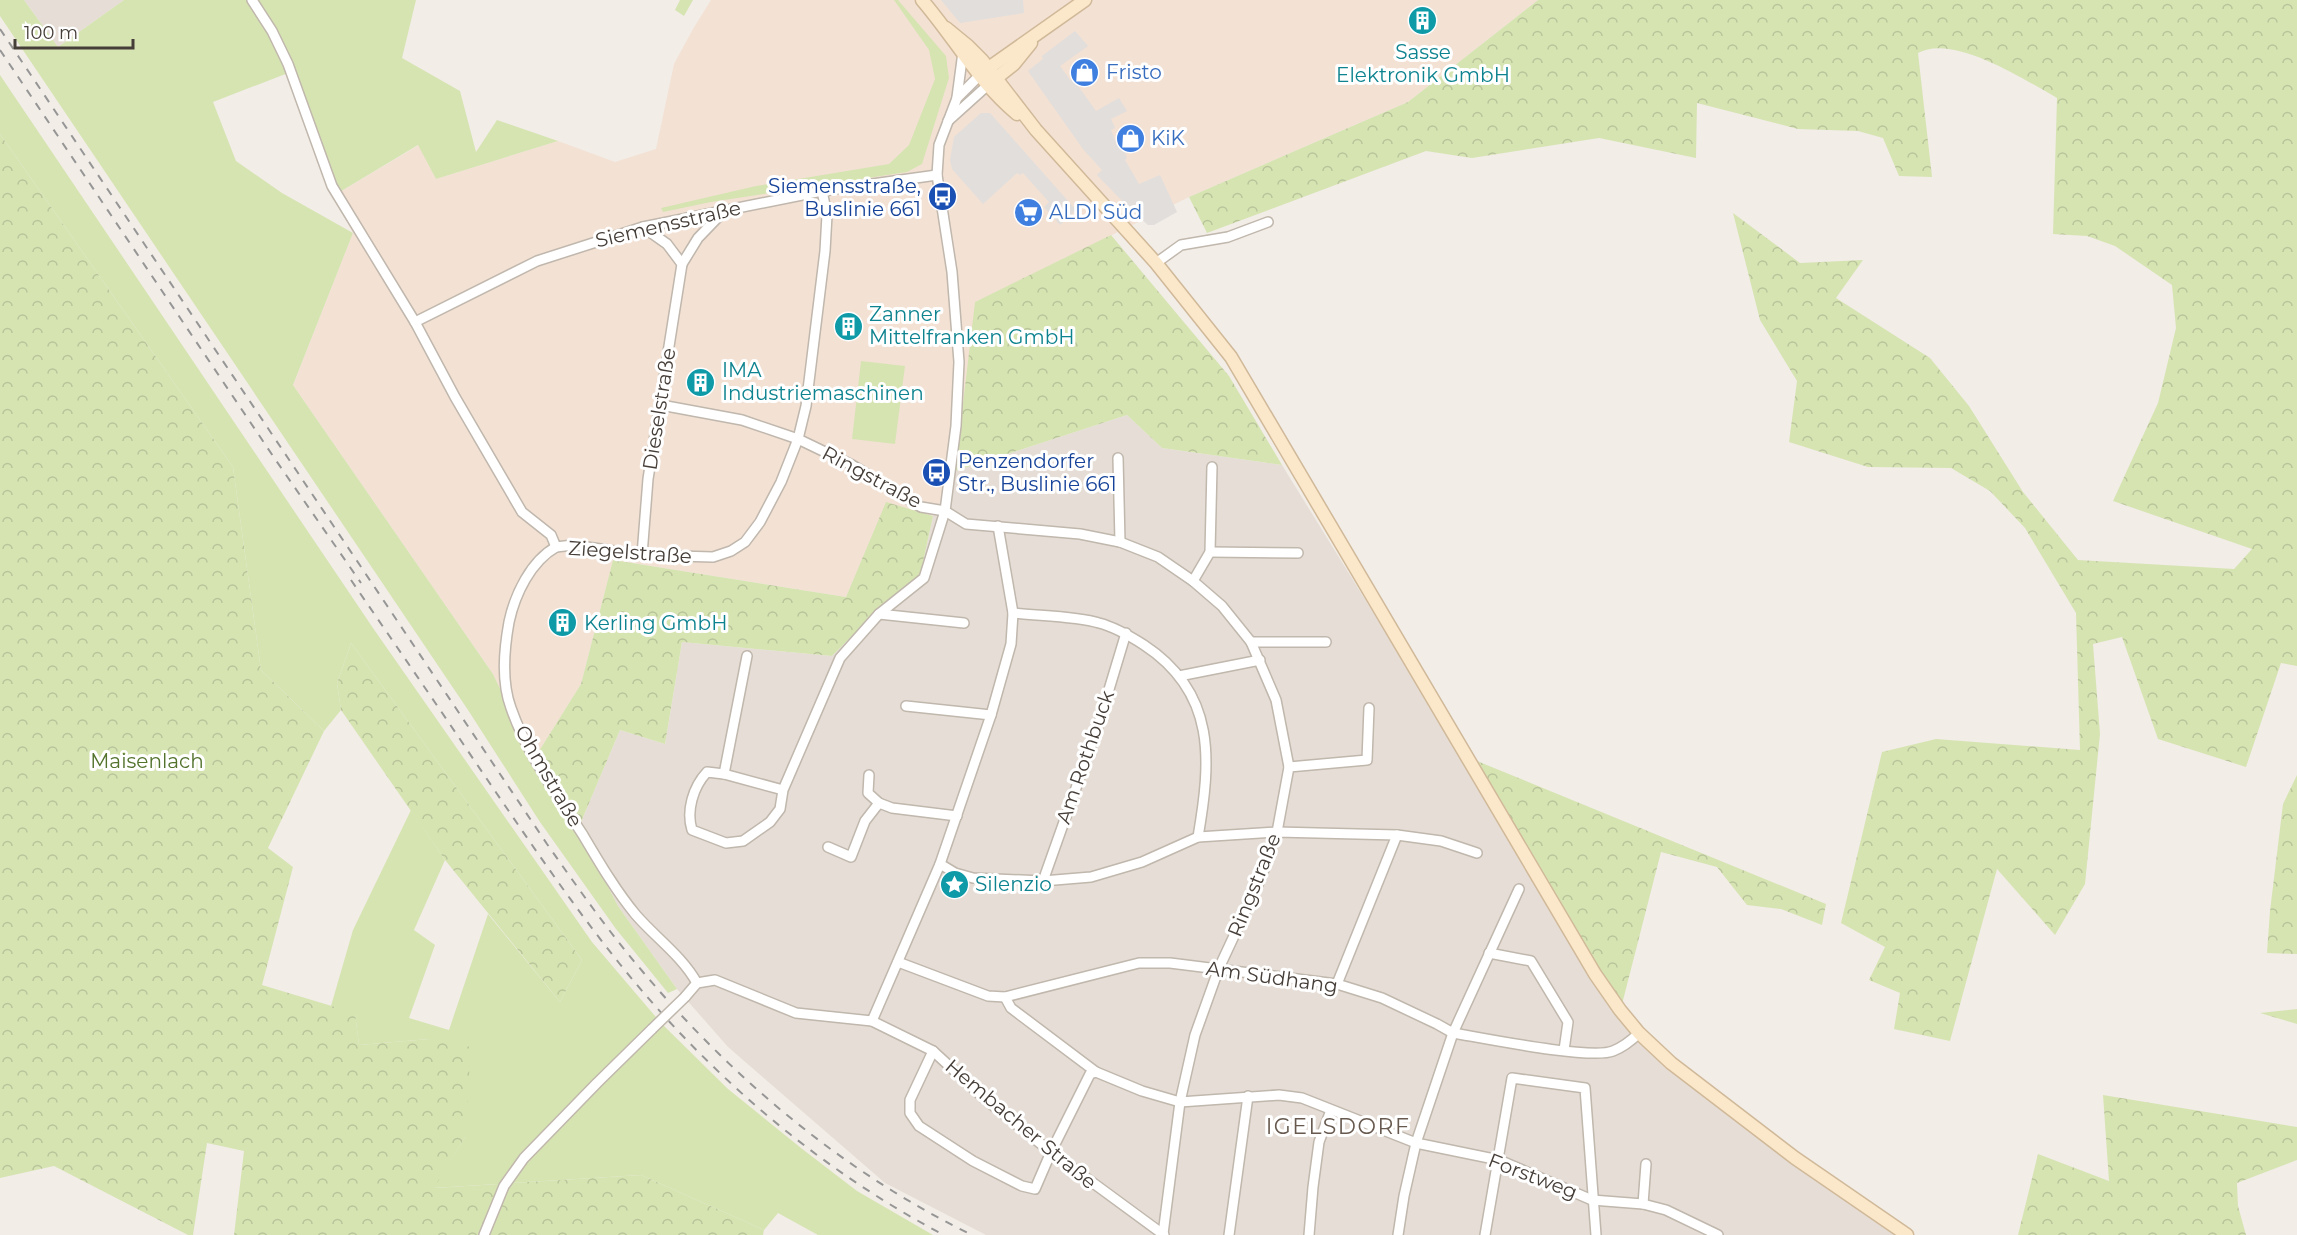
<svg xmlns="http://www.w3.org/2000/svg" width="2297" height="1235" viewBox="0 0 2297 1235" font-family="Montserrat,sans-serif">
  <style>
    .residential { fill: #e6ded6 }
    .commercial { fill: #f3e1d4 }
    .grass { fill: #d6e4b2 }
    .forest { fill: url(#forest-crowns) }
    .parking { fill: #e1dedc }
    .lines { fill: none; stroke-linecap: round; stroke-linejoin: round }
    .street-casing { stroke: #c0b7ad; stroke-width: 12 }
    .secondary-casing { stroke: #d0b999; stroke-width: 15 }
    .street { stroke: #fff; stroke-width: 9 }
    .secondary { stroke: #fbe7c9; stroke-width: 12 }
    .rail { stroke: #969696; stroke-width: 2; stroke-dasharray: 8 8; stroke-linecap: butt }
    .street-bridge-casing { stroke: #c0b7ad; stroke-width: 12; stroke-linecap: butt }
    .street-bridge { stroke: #fff; stroke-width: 9 }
    .labels { text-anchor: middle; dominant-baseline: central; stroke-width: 6; stroke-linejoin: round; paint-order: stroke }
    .culture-label { font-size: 20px; fill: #0d838f; stroke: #fff; text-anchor: start }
    .shop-label { font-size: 20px; fill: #366cbe; stroke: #fff; text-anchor: start }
    .transit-label { font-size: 20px; fill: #164399; stroke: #fff; text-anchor: end }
    .street-label { font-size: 20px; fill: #453d37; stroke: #fff }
    .park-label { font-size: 20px; fill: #53732d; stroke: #fff }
    .quarter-label { font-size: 22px; letter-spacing: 1.5px; fill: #67594e; stroke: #fff }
  </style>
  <defs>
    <pattern id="forest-crowns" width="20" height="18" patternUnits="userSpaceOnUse" patternTransform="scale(1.5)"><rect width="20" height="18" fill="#d6e4b2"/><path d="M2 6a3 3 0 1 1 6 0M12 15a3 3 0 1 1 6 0" fill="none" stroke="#b9c49a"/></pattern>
  </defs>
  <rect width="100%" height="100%" fill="#f2ede7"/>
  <g class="residential">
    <path d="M24,0H124L58,47Z"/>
    <path d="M1127,415L1162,448L1282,465L1620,1012L1678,1073L1907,1235H986L885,1183L728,1047L677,989L618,906L578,829L620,730L665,744L682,642L832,656L882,606L920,576L933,516L955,471Z"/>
  </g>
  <path class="commercial" d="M711,0H1538L1408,102L1189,197L976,302L955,471L933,516L886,503L846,597L613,560L581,684L534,759L493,674L293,385L353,233L333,196L419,145L436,179L558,141L615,162L656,149L674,64L693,29Z"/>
  <g class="grass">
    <path d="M0,0H24L58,47L124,0H416L402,58L460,91L476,152L497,120L558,141L436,179L418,145L333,196L288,73L213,102L236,161L282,193L353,233L293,385L493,674L534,759L578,829L618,906L677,989L668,993L616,929L540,822L468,710L0,16Z"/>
    <path d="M680,0H693L684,16L675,10Z"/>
    <path d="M894,0H898L946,56L949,78L922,164L907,172L711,202L663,212L661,208L756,186L889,164L909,145L935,79L929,50Z"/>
    <path d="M0,75L373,628L592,942L661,1023L728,1089L801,1148L857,1191L933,1235H818L778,1213L764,1230L641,1175L433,1188L465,1137L429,1039L359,1045L355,1014L331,1006L353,930L411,810L445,860L414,930L435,945L409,1018L449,1030L488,914L560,1002L582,960L351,643L337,683L341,710L324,731L261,670L233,467L0,134Z"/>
    <path d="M861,361L905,366L895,444L852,439Z"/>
  </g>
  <g class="forest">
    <path d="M1538,0H2297V666L2281,663L2246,767L2158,739L2122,637L2093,644L2100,734L2085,884L2055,935L1997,869L1950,1041L1894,1029L1900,993L1869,980L1885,947L1841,923L1882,752L1936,739L2080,750L2076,613L2025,528L1990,491L1951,468L1868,467L1789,442L1797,381L1760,320L1733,213L1800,263L1863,260L1836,298L1930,358L1969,406L2023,492L2078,560L2234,569L2252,549L2113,501L2158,403L2176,328L2172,285L2115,246L2087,236L2053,234L2057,98C2025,80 1953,33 1918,53L1932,177L1899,176L1883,138L1858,131L1798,129L1697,103L1696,158L1599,138L1472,158L1426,151L1207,233L1189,197L1408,102Z"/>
    <path d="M0,134L233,467L261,670L324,731L268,848L293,867L262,985L355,1013L359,1045L429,1039L471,1047L465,1137L434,1188L641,1175L764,1230L763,1235H234L244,1151L207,1143L193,1235H188L54,1166L0,1178Z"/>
    <path d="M1111,235L1229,376L1282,465L1162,448L1127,415L955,471L975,302Z"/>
    <path d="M886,502L933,516L920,576L882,606L832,656L682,642L665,744L620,730L578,829L534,759L581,684L613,560L846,597Z"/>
    <path d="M351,643L582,960L560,1002L445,860L341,710L337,683Z"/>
    <path d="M1477,761L1826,904L1822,925L1781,909L1747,905L1717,867L1661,852L1620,1012Z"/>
    <path d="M2297,775V954L2267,953L2270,911L2283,804Z"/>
    <path d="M2297,1009V1024L2260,1013Z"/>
    <path d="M2103,1095L2297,1127V1160L2237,1183L2238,1206L2246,1235H2018L2038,1154L2109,1181Z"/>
  </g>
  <g class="parking">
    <path d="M941,0H1023L1024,13L960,23Z"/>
    <path d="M1075,31L1088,46L1060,66L1070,80L1073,79L1096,111L1119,98L1127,111L1111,119L1115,128L1111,130L1117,145L1121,143L1127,158L1125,160L1139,184L1160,175L1177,212L1154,225H1148L1132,211L1097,175L1102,170L1083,149L1028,71L1043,59L1042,56Z"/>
    <path d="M981,113H990L1076,210L1060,225L1044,207L1049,202L1023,173L1020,175L1017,173L983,204L952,169L950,160L954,137Z"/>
  </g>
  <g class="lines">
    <defs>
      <g id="street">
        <path d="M252,0L272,31L288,64L332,186L415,322L455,397L522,512L551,535L556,547L573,545L642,555L713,557L731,551L745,542L760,522L781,482L798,439L806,406L825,251L827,215L822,191"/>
        <path d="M957,97L963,52"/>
        <path d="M948,121L988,85"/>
        <path d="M1156,263L1181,245L1228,237L1268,222"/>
        <path d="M682,264L698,238L725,210"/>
        <path d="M415,322L537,261L643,227L822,191L937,175"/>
        <path d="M661,405L742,420L798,439L852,465L921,507L945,511L966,524L1080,534L1120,542L1158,557L1193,581L1222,606L1251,642L1276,700L1289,767L1277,832L1261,878L1219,968L1195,1035L1180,1102L1163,1234"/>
        <path d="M1118,458L1120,542"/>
        <path d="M556,547C531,561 515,594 509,622C504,650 501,681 511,708C527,754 557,795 583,835C599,862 616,891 636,915C656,938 682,956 697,983"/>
        <path d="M1210,552L1298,553"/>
        <path d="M642,555L648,479L682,264L667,244L643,227"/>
        <path d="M1193,581L1210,552L1212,467"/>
        <path d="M1013,613C1038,616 1075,616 1099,623C1115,627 1130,636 1144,645C1217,693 1211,761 1198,837"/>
        <path d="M879,614L964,623"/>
        <path d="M1251,642H1326"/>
        <path d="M1179,676L1260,660"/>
        <path d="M906,706L991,715"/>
        <path d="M1289,767L1367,760L1369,708"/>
        <path d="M724,774L747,656"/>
        <path d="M869,775L868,793L879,803L892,808L957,816"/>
        <path d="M783,790L724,774L707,772C693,787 686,811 692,830L726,843L743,841L770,822L780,809L783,790L840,658L879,614L924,578L945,511L956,426L959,362L952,272L937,175L939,145L957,98L980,75"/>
        <path d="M828,847L851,857L865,821L879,803"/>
        <path d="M940,864L955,873L973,878L1043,881L1091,877L1142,862L1198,837L1277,832L1397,835L1441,841L1477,853"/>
        <path d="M1043,881L1098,726L1126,633"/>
        <path d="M1489,953L1531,961L1568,1022L1564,1050"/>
        <path d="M898,962L988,996L1005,997L1139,963H1170L1337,984L1382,998L1437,1024L1453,1033C1483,1038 1591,1060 1613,1051C1623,1047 1632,1040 1639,1033"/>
        <path d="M1337,984L1397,835"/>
        <path d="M685,997L697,983L715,980L796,1013L872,1021L940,864L991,715L1011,644L1013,613L998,526"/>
        <path d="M1005,997L1011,1008L1096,1072"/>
        <path d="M872,1021L933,1051L985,1099L1051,1152L1164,1235"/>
        <path d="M933,1051L910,1100V1113L919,1126L973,1161L1022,1186L1035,1189L1051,1152L1090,1074L1096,1072L1142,1091L1180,1102L1279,1095L1302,1098L1416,1143L1499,1160L1592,1200L1643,1204L1666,1210L1718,1235"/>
        <path d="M1643,1204L1646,1164"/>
        <path d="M484,1235L504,1186L524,1158L597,1083L652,1029"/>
        <path d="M1229,1235L1248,1096"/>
        <path d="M1309,1235L1313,1187L1319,1142L1331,1110"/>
        <path d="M1398,1235L1404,1196L1416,1143L1453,1033L1519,889"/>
        <path d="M1485,1235L1512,1078L1585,1088L1596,1235"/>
      </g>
      <g id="secondary">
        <path d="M922,0C954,37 979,83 1017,114"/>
        <path d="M946,28L968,46L982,60L1036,130L1156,263L1231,357L1595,974L1620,1010L1639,1033L1671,1063L1795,1158L1907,1235"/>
        <path d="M983,72L1085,0"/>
        <path d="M990,83L1014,64L1031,43"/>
      </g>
    </defs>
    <use href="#street" class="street-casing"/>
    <use href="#secondary" class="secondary-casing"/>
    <use href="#street" class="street"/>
    <use href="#secondary" class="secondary"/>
    <g class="rail">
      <path d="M0,29L547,844C578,888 608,931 643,972C734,1080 845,1173 972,1235"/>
      <path d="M0,50L275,459L361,583"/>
      <path d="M351,580C392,640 433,699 474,760C521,829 567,898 619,963C707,1073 818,1169 944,1235"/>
    </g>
    <defs>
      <path id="street-bridge" d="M652,1029L685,997"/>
    </defs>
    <use href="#street-bridge" class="street-bridge-casing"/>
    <use href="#street-bridge" class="street-bridge"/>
  </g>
  <defs>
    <symbol id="building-disc" viewBox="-11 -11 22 22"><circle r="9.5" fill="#0f9aa8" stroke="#fff"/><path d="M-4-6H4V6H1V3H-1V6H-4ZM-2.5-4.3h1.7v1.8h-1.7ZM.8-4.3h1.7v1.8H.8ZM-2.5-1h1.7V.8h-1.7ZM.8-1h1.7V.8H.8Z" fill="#fff"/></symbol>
    <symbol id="shop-disc" viewBox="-11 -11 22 22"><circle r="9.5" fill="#3f7fe0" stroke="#fff"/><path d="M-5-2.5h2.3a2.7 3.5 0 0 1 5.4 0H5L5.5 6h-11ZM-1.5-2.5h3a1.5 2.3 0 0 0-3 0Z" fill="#fff"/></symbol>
    <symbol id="bus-disc" viewBox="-11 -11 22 22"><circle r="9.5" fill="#1a4fb4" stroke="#fff"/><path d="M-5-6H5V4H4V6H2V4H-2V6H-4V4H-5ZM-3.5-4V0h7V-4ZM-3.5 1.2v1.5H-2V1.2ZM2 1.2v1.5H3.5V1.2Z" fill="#fff"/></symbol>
    <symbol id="supermarket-disc" viewBox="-11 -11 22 22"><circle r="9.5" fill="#3f7fe0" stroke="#fff"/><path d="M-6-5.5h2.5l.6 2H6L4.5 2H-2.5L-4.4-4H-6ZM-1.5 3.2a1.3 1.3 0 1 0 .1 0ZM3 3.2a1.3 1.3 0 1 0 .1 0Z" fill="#fff"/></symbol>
    <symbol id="sight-disc" viewBox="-11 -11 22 22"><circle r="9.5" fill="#0f9aa8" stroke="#fff"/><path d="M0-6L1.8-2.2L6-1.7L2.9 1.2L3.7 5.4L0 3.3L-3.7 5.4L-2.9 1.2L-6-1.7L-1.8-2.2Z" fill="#fff"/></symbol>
  </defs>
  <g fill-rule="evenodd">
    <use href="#building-disc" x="1406" y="4" width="33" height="33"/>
    <use href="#shop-disc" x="1068" y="56" width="33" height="33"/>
    <use href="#shop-disc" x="1114" y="122" width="33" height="33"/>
    <use href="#bus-disc" x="926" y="180" width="33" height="33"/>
    <use href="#supermarket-disc" x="1012" y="196" width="33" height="33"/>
    <use href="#building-disc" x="832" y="310" width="33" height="33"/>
    <use href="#building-disc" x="684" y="366" width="33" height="33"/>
    <use href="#bus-disc" x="920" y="456" width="33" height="33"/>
    <use href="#building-disc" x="546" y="606" width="33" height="33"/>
    <use href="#sight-disc" x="938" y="868" width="33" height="33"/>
  </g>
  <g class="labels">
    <g class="culture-label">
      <text x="1423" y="52" text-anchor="middle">Sasse<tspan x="1423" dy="23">Elektronik GmbH</tspan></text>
      <text x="869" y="314">Zanner<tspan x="869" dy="23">Mittelfranken GmbH</tspan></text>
      <text x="722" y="370">IMA<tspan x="722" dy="23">Industriemaschinen</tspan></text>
      <text x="584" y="623">Kerling GmbH</text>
      <text x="975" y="884">Silenzio</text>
    </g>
    <g class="shop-label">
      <text x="1106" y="72">Fristo</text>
      <text x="1151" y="138">KiK</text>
      <text x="1049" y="212">ALDI Süd</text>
    </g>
    <g class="transit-label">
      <text x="921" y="186">Siemensstraße,<tspan x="921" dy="23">Buslinie 661</tspan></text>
      <text x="958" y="461" text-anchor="start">Penzendorfer<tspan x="958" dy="23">Str., Buslinie 661</tspan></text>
    </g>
    <g class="street-label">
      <text transform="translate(668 224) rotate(-13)">Siemensstraße</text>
      <text transform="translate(659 409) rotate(-81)">Dieselstraße</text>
      <text transform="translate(872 477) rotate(28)">Ringstraße</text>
      <text transform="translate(630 552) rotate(4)">Ziegelstraße</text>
      <text transform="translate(1085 757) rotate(-71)">Am Rothbuck</text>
      <text transform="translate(549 776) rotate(60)">Ohmstraße</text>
      <text transform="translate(1254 885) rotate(-68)">Ringstraße</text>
      <text transform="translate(1272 977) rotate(8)">Am Südhang</text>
      <text transform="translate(1021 1124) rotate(40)">Hembacher Straße</text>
      <text transform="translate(1533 1176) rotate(21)">Forstweg</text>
    </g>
    <g class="park-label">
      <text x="147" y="761">Maisenlach</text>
    </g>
    <g class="quarter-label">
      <text x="1338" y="1126">IGELSDORF</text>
    </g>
  </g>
  <path d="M15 39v9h118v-9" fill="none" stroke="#453d37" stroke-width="3"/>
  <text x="24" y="39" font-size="18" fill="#453d37" stroke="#ffffff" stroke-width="4.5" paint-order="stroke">100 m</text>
</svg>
